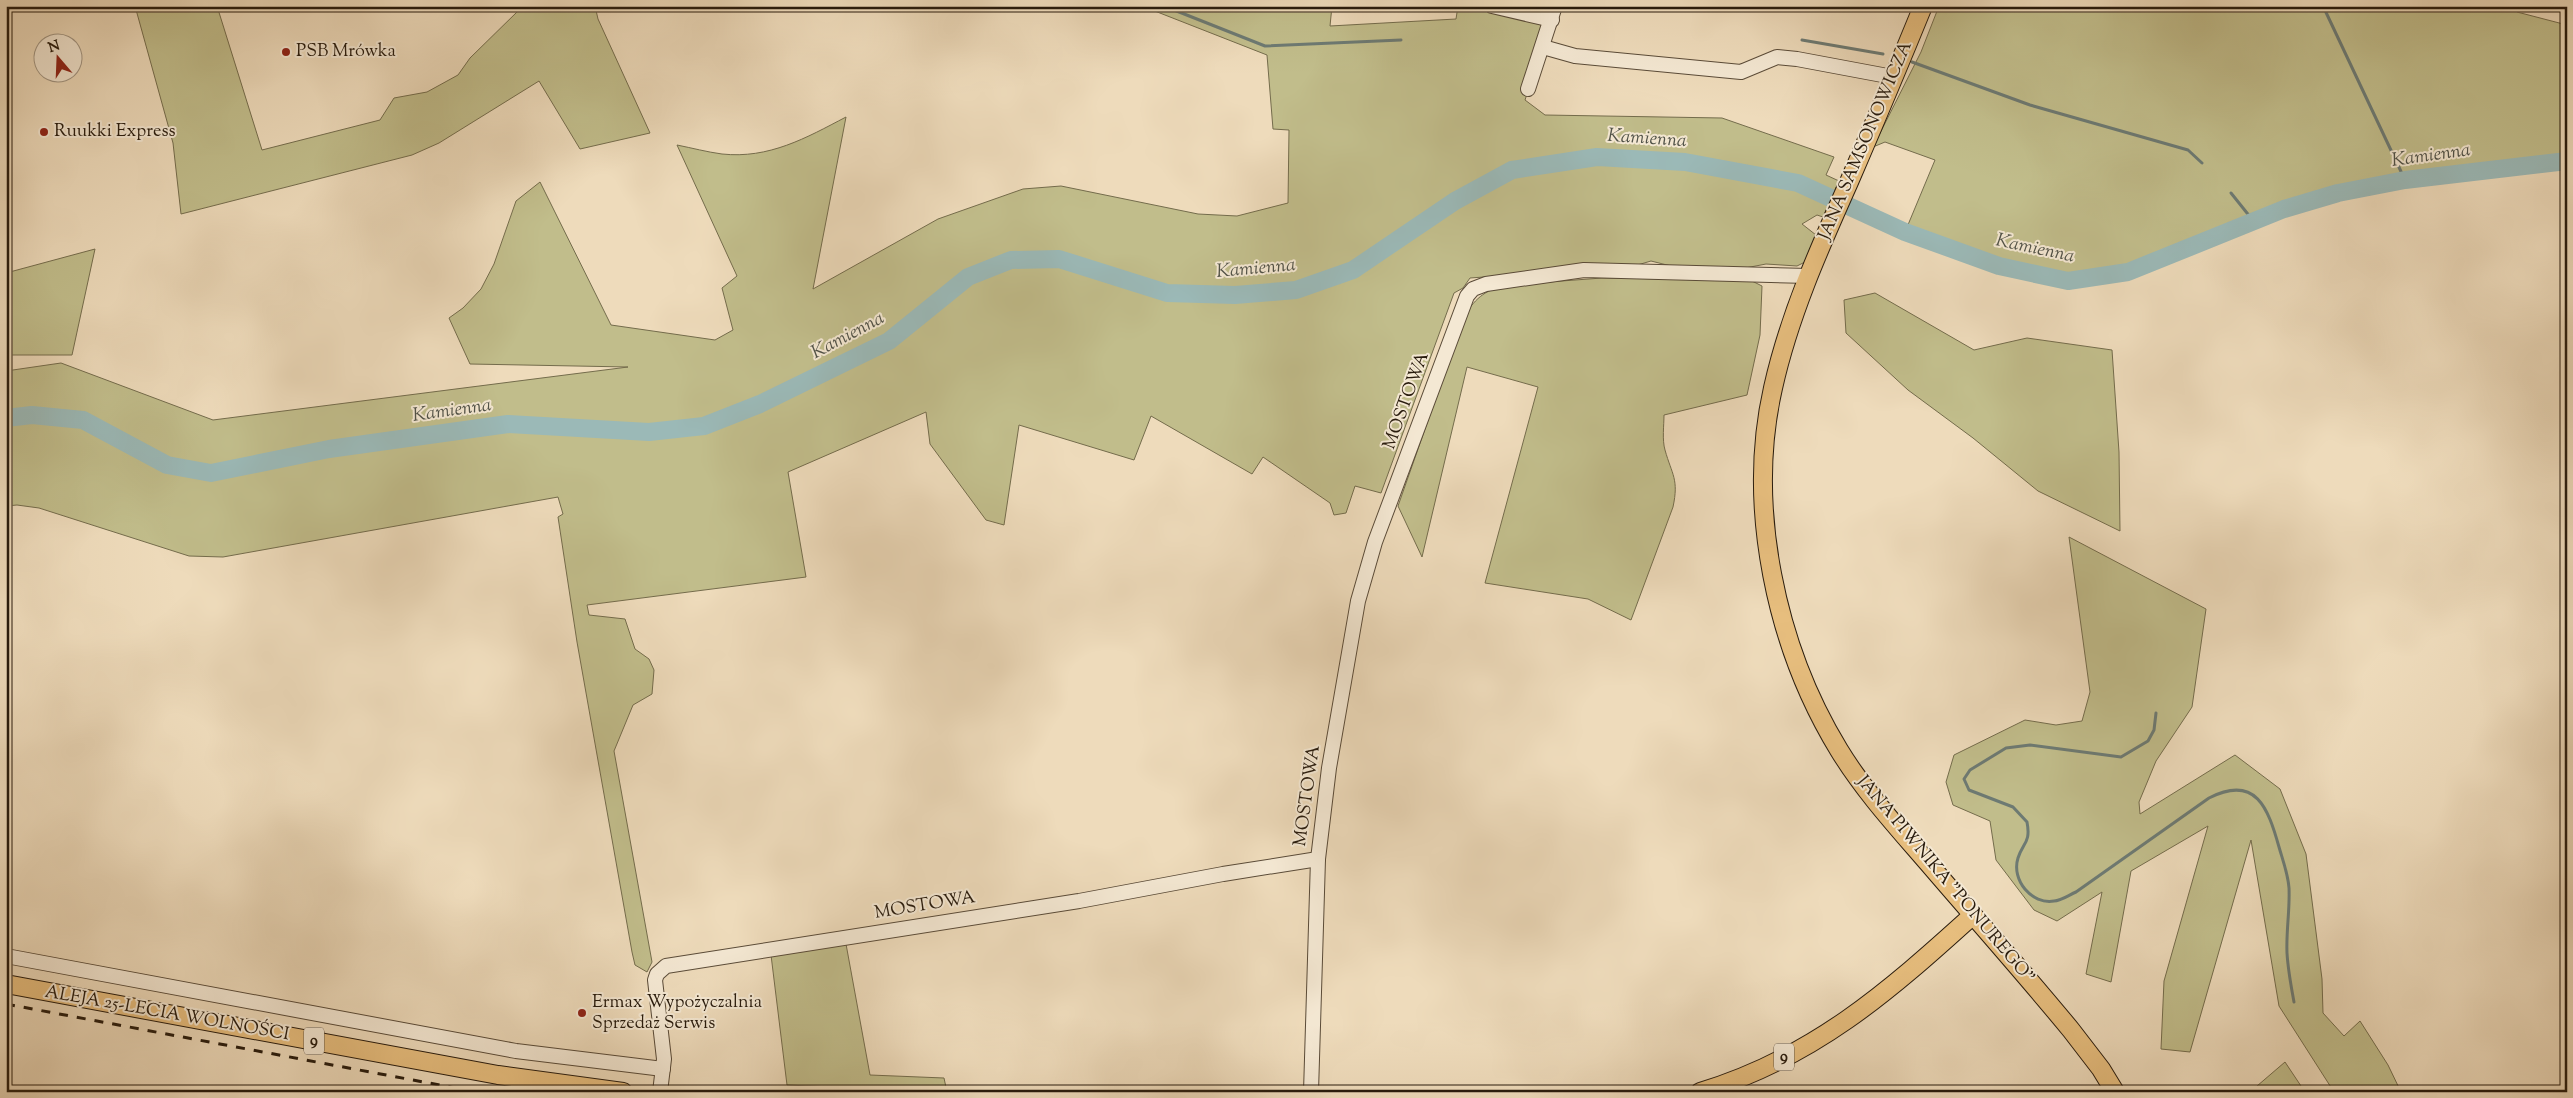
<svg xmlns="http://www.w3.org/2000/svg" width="2573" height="1098" viewBox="0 0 2573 1098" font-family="'Sorts Mill Goudy',serif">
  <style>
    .green { fill: #c1bd8b; stroke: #746c4c }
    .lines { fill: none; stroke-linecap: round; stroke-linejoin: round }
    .stream { stroke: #6d7a73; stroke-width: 3 }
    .river { stroke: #9bb9b7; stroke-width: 18 }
    .minor-casing { stroke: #5a4b38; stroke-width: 16 }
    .major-casing { stroke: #281b0d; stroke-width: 20 }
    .minor { stroke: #f4e8d3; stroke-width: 14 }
    .major { stroke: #e7be7e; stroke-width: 18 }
    .rail { stroke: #281b0d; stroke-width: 3; stroke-dasharray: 9 9; stroke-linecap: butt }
    .poi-dot { fill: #8f2418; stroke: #f4e8d3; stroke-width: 2 }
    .labels { text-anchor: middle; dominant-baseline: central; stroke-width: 4; stroke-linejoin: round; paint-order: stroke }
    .shield { fill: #f4e8d3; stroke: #655848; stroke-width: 1 }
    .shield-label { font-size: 16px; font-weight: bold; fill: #281b0d }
    .poi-label { font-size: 18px; fill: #281b0d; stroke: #f4e8d3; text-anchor: start }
    .street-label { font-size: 18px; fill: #281b0d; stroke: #f4e8d3 }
    .water-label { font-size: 19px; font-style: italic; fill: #505248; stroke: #f4e8d3 }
  </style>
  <rect width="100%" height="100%" fill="#eedbbb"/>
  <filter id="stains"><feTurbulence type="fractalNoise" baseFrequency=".004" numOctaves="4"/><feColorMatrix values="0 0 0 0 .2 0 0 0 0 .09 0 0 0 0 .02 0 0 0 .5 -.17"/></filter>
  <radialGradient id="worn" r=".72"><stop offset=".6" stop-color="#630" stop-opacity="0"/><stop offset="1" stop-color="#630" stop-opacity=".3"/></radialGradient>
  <g class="green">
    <path d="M135,6H217L262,150L380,120L394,98L427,92L458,75L470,58L518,11L530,6H595L598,19L650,133L580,149L539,81L439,143L412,155L181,214L173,143Z"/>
    <path d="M1142,6H1332L1330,26L1456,19L1458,6H1492L1552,20L1525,100L1545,115L1722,118L1834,157L1826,175L1839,181L1823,217L1817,215L1802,224L1816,235L1805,262L1797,266L1766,264L1740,269L1679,268L1651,261L1634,266L1470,278L1463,288L1454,293L1381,493L1355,486L1346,513L1334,515L1330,503L1263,457L1252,474L1151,416L1134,460L1019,425L1004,525L986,520L930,444L926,412L788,472L806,577L587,605L589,615L625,619L635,649L649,659L654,670L652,694L633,705L614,751L652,962L647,972L635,965L632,952L577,642L558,517L563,514L558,497L223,557L189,556L39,508L17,505L6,506V371L61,363L213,420L628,367L470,364L449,318L463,308L481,289L494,264L516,201L540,182L611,325L715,340L733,330L722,288L737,276L677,145C692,148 707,152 722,154C769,159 806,138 846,117L813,289L938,219L1023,189L1061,186L1198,214L1237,216L1288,203L1289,130L1273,129L1267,55Z"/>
    <path d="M1939,6H2518L2517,12L2567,25V161L2405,180L2338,193L2284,209L2128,272L2068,281L1999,265L1905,232L1935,160L1885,142L1873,147L1921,52Z"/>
    <path d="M95,249L72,355H6V273Z"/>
    <path d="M1602,278L1750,280L1762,286L1760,335L1747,395L1664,415C1664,425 1662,440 1665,450C1672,475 1679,479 1673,507L1631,620L1588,599L1485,583L1538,387L1467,367L1422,557L1398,506L1465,315C1476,297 1487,289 1508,285Z"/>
    <path d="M1875,293L1974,350L2027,338L2112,350L2119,452L2120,531L2038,491L1973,438L1908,390L1846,333L1844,300Z"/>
    <path d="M2069,537L2206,609L2192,707L2156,761L2139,802L2140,814L2235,755L2280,789L2306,854L2322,979L2323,1013L2344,1036L2360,1021L2388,1065L2401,1092H2334L2279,1006L2251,840L2190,1052L2161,1049L2164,981L2208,826L2131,871L2111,982L2086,974L2102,892L2057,921L2034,910L1996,860L1990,821L1953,805L1946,782L1954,755L2025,720L2056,725L2082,721L2090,692Z"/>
    <path d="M846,944L870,1075L944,1078L947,1092L787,1085L771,955Z"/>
    <path d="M2285,1062L2305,1092H2250Z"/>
  </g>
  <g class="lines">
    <g class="stream">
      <path d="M1164,6L1265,46L1401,40"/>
      <path d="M2323,6L2405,180"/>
      <path d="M1802,40L1883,54"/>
      <path d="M1912,62L2030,105L2188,150L2202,163"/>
      <path d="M2231,193L2255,223"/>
      <path d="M2156,713L2154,730L2148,741L2121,757L2030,745L2006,748L1970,770L1964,779L1969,790L2013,807L2027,822C2031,843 2023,842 2018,858C2011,880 2032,905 2054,901C2061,901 2069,895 2076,892L2209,798C2256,774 2268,808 2279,847C2283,861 2288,874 2289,888C2290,910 2286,931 2287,953C2288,970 2291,986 2294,1002"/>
    </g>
    <path class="river" d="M6,418L32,415L83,420L167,465L211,473L329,449L508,424L649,432L704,426L760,404L889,341L968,277L1011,260L1059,259L1167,293L1235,295L1296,290L1353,270L1455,201L1512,170L1597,157L1685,162L1798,183L1905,232L1999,266L2068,281L2128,272L2284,209L2338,193L2405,180L2567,161"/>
    <defs>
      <g id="minor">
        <path d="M1492,6L1552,20"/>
        <path d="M1543,47L1575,56L1741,72L1777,57L1797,59L1893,77"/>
        <path d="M1528,89L1555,6"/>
        <path d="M6,956L516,1051L663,1069"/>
        <path d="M660,1092L664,1059L655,980L657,974L666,966L1079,901L1223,874L1318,859"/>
        <path d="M1311,1092L1318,859L1329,768L1358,601L1375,542L1467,296L1473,289L1486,284L1584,270L1808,276"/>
      </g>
      <g id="major">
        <path d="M1923,6C1899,65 1874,124 1849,182C1819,249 1789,316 1773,388C1746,507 1776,647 1839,750C1864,791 1897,827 1928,863C1976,919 2025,974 2071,1030L2101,1069L2115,1092"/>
        <path d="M6,984L498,1075L623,1092"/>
        <path d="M1700,1092C1813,1058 1888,992 1973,915"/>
      </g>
    </defs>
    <use href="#minor" class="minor-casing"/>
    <use href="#major" class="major-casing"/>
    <use href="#minor" class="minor"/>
    <use href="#major" class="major"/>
    <path class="rail" d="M6,1004L477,1092"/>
  </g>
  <g class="poi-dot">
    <circle cx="286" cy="52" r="5"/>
    <circle cx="44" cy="132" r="5"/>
    <circle cx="582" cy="1013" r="5"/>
  </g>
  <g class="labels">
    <g class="shield">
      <rect x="304" y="1027.5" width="20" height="27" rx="4"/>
      <rect x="1774" y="1043.5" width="20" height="27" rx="4"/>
    </g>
    <g class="shield-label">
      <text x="314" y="1041">9</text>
      <text x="1784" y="1057">9</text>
    </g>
    <g class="poi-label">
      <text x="296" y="52">PSB Mrówka</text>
      <text x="54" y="132">Ruukki Express</text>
      <text x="592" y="1003">Ermax Wypożyczalnia<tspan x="592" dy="21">Sprzedaż Serwis</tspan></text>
    </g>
    <g class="street-label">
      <text transform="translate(1866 141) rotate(-67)">JANA SAMSONOWICZA</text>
      <text transform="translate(1407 401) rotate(-70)">MOSTOWA</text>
      <text transform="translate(1308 796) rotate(-82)">MOSTOWA</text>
      <text transform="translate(1945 880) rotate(50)">JANA PIWNIKA "PONUREGO"</text>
      <text transform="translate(925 906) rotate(-9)">MOSTOWA</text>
      <text transform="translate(167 1014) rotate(10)">ALEJA 25-LECIA WOLNOŚCI</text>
    </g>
    <g class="water-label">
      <text transform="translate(1647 139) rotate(4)">Kamienna</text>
      <text transform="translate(2431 156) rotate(-8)">Kamienna</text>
      <text transform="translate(2035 249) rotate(12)">Kamienna</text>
      <text transform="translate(1256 269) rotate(-5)">Kamienna</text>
      <text transform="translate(848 336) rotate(-28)">Kamienna</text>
      <text transform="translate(452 411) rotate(-8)">Kamienna</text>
    </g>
  </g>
  <rect width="2573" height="1098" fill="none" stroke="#eedbbb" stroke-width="25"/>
  <rect x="8" y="8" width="2558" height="1083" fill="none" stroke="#281b0d" stroke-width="2.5"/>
  <rect x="12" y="12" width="2548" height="1073" fill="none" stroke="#281b0d"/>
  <g transform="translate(58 58) rotate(341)"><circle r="24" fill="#f4e8d3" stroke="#a29684"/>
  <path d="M0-4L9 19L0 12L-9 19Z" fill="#8f2418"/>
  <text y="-8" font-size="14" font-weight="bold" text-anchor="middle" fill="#281b0d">N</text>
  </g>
  <rect width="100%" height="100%" filter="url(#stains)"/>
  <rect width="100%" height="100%" fill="url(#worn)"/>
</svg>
